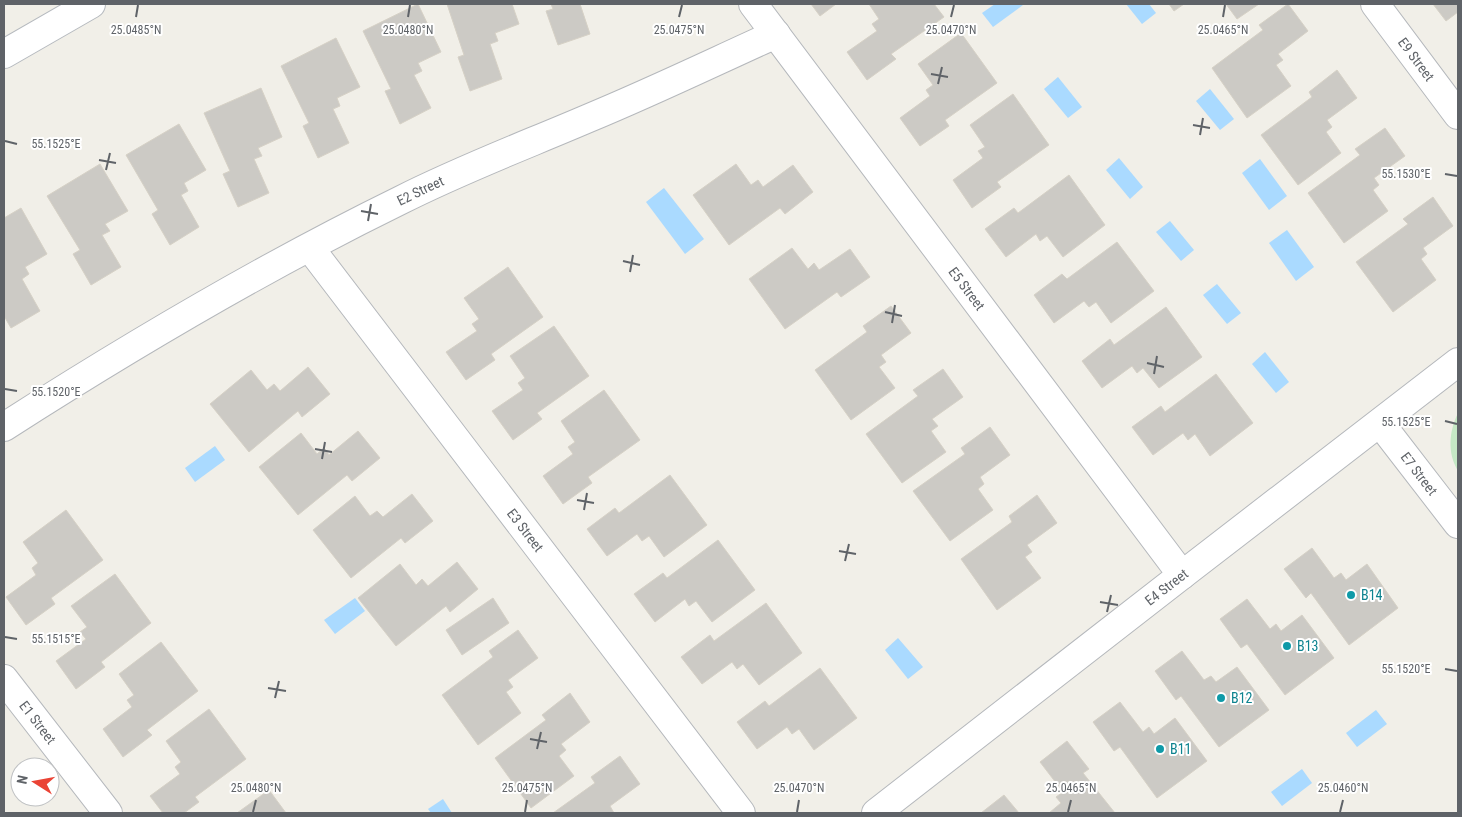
<svg xmlns="http://www.w3.org/2000/svg" width="1462" height="817" viewBox="0 0 1462 817" font-family="'Roboto Condensed',sans-serif">
  <style>
    .green { fill: #c5e8c5 }
    .water { fill: #aadaff }
    .building { fill: #cccac5; stroke: #d6d1c6 }
    .lines { fill: none; stroke-linecap: round; stroke-linejoin: round }
    .street-casing { stroke: #b5b8bc; stroke-width: 30 }
    .secondary-casing { stroke: #b6babf; stroke-width: 30 }
    .street { stroke: #fff; stroke-width: 28 }
    .secondary { stroke: #fff; stroke-width: 28 }
    .ticks { fill: none; stroke: #5f6368; stroke-width: 2 }
    .culture-dot { fill: #0f9aa8; stroke: #fff; stroke-width: 2 }
    .labels { text-anchor: middle; dominant-baseline: central; stroke-width: 4; stroke-linejoin: round; paint-order: stroke }
    .street-label { font-size: 14px; fill: #5f6368; stroke: #fff }
    .culture-label { font-size: 14px; fill: #0d838f; stroke: #fff; text-anchor: start }
    .ticks-label { font-size: 12px; text-anchor: middle; fill: #5f6368; stroke: #fff; stroke-width: 4; stroke-linejoin: round; paint-order: stroke }
  </style>
  <rect width="100%" height="100%" fill="#f1efe8"/>
  <path class="green" d="M1458,413V471C1447,453 1449,431 1458,413Z"/>
  <g class="water">
    <path d="M995,4H1023V5L993,27L982,13Z"/>
    <path d="M1126,4H1149L1156,13L1142,24Z"/>
    <path d="M1058,77L1082,107L1068,118L1044,89Z"/>
    <path d="M1210,89L1234,119L1220,130L1196,101Z"/>
    <path d="M1119,158L1143,187L1130,199L1106,170Z"/>
    <path d="M1260,159L1287,196L1269,210L1242,173Z"/>
    <path d="M664,188L704,239L685,254L646,202Z"/>
    <path d="M1170,221L1194,250L1181,261L1156,232Z"/>
    <path d="M1287,230L1314,267L1296,281L1269,243Z"/>
    <path d="M1217,284L1241,313L1227,324L1203,295Z"/>
    <path d="M1265,352L1289,382L1276,393L1252,364Z"/>
    <path d="M215,446L225,460L195,482L185,468Z"/>
    <path d="M355,598L365,611L335,634L324,620Z"/>
    <path d="M898,638L923,667L908,679L885,650Z"/>
    <path d="M1376,710L1387,724L1357,747L1346,733Z"/>
    <path d="M1302,769L1312,783L1282,806L1271,792Z"/>
    <path d="M443,799L452,813H431L428,809Z"/>
  </g>
  <g class="building">
    <path d="M418,4L441,52L418,63L422,71L414,75L431,108L400,124L385,91L391,89L363,31Z"/>
    <path d="M447,4H512L519,24L495,33L498,41L490,44L502,79L470,91L458,57L464,55Z"/>
    <path d="M551,4H580L590,34L558,45L546,11L553,9Z"/>
    <path d="M811,4H836L820,16Z"/>
    <path d="M869,4H934L944,17L891,54L896,59L867,80L847,52L877,31L872,24L879,19Z"/>
    <path d="M1169,4H1184L1174,11Z"/>
    <path d="M1226,4H1259L1237,19Z"/>
    <path d="M1288,4L1308,31L1278,54L1283,60L1276,65L1291,86L1247,118L1212,68L1263,30L1259,25Z"/>
    <path d="M1433,4H1458V12L1446,21Z"/>
    <path d="M961,33L997,83L945,120L949,126L920,146L900,118L930,96L926,90L933,85L918,64Z"/>
    <path d="M336,38L360,87L337,98L340,106L333,109L349,143L318,158L303,126L309,123L281,66Z"/>
    <path d="M1337,70L1357,98L1327,120L1332,127L1326,132L1341,153L1298,185L1261,135L1312,97L1309,92Z"/>
    <path d="M261,88L282,137L258,148L262,156L254,159L269,193L238,207L223,174L230,171L204,113Z"/>
    <path d="M1013,94L1049,145L997,182L1001,187L972,208L953,180L983,158L978,151L985,147L970,125Z"/>
    <path d="M179,124L206,170L184,183L188,191L181,195L199,227L170,245L152,214L158,210L126,155Z"/>
    <path d="M1385,128L1405,156L1374,178L1379,185L1373,190L1388,211L1344,243L1308,193L1360,155L1355,149Z"/>
    <path d="M100,164L128,211L105,224L110,231L102,235L121,267L91,285L73,254L80,250L47,196Z"/>
    <path d="M736,164L751,185L758,180L763,187L793,165L813,192L785,214L780,208L729,245L693,195Z"/>
    <path d="M1069,175L1105,225L1063,257L1047,236L1040,241L1036,234L1006,257L985,229L1014,208L1018,213Z"/>
    <path d="M1433,197L1453,226L1423,248L1427,254L1421,259L1436,280L1393,312L1356,262L1408,224L1403,219Z"/>
    <path d="M21,208L47,254L25,267L29,274L22,279L40,311L11,328L4,316V218Z"/>
    <path d="M1117,242L1154,291L1111,323L1096,302L1089,307L1084,301L1054,323L1034,295L1062,274L1067,279Z"/>
    <path d="M792,248L808,269L814,263L819,270L850,249L870,277L841,297L837,292L785,329L749,279Z"/>
    <path d="M508,267L543,317L491,354L495,360L466,380L446,352L477,331L472,324L479,319L464,298Z"/>
    <path d="M891,306L911,333L881,355L886,362L879,367L895,388L851,420L815,370L867,332L863,326Z"/>
    <path d="M1166,307L1202,357L1159,388L1143,368L1137,373L1132,366L1102,388L1082,361L1110,339L1114,345Z"/>
    <path d="M554,326L589,376L537,413L542,419L513,440L492,411L523,390L518,383L525,378L510,356Z"/>
    <path d="M308,367L330,394L302,417L298,411L249,452L210,404L251,370L267,390L274,384L280,391Z"/>
    <path d="M943,369L963,397L932,419L938,426L931,431L946,452L902,483L866,434L918,396L913,390Z"/>
    <path d="M1216,374L1253,423L1210,456L1195,434L1188,440L1183,433L1153,455L1132,427L1161,406L1165,412Z"/>
    <path d="M604,390L640,440L588,477L592,483L563,504L543,476L573,454L568,447L575,442L561,421Z"/>
    <path d="M990,427L1010,455L980,477L984,484L978,489L993,510L950,541L913,491L965,454L961,448Z"/>
    <path d="M358,431L380,458L352,481L347,475L298,515L259,467L301,433L317,454L324,448L329,455Z"/>
    <path d="M670,475L707,525L664,557L649,536L642,541L637,534L607,556L587,529L615,508L619,513Z"/>
    <path d="M412,494L433,521L405,543L401,538L351,578L313,530L355,496L370,516L377,511L383,517Z"/>
    <path d="M1037,495L1057,523L1027,545L1032,552L1025,557L1041,578L997,610L961,559L1012,522L1009,516Z"/>
    <path d="M66,510L103,560L51,598L55,604L26,625L6,597L36,575L32,568L38,563L23,542Z"/>
    <path d="M718,540L755,590L712,622L696,601L689,606L685,599L655,622L634,594L663,573L667,578Z"/>
    <path d="M1312,548L1334,578L1341,573L1346,580L1367,564L1398,608L1349,645L1311,593L1306,598L1284,569Z"/>
    <path d="M457,562L478,589L450,612L446,606L396,646L358,598L400,564L416,585L422,579L428,586Z"/>
    <path d="M115,574L151,623L101,662L105,667L76,689L56,661L86,639L80,632L87,627L71,606Z"/>
    <path d="M493,598L509,623L462,655L446,630Z"/>
    <path d="M1247,599L1270,629L1276,624L1281,631L1302,615L1334,658L1285,695L1247,644L1241,648L1220,619Z"/>
    <path d="M766,603L802,653L759,685L743,664L737,669L732,662L702,684L681,657L710,635L714,641Z"/>
    <path d="M518,630L538,658L508,680L513,687L506,692L521,713L478,745L442,695L493,657L489,651Z"/>
    <path d="M161,642L198,691L147,730L152,735L123,757L103,729L132,707L127,700L134,695L119,674Z"/>
    <path d="M1182,651L1204,680L1211,676L1216,682L1237,667L1269,710L1219,747L1181,696L1176,700L1155,671Z"/>
    <path d="M820,668L857,718L814,750L799,729L792,734L787,727L757,749L737,722L765,701L769,706Z"/>
    <path d="M570,693L590,722L561,744L566,750L559,756L574,776L531,808L495,758L546,720L542,715Z"/>
    <path d="M1120,702L1143,732L1149,727L1154,734L1175,718L1207,761L1157,798L1120,747L1114,751L1093,722Z"/>
    <path d="M209,709L246,759L195,797L199,802L184,813H163L150,796L180,774L175,767L181,762L166,741Z"/>
    <path d="M1067,741L1089,769L1083,773L1115,813H1049L1061,803L1056,797L1063,792L1040,762Z"/>
    <path d="M620,756L640,784L610,806L614,813H553L595,783L591,777Z"/>
    <path d="M269,790L286,813H237Z"/>
    <path d="M1004,795L1019,813H981Z"/>
  </g>
  <g class="lines">
    <defs>
      <g id="street">
        <path id="s1" d="M753,4L1182,575"/>
        <path id="s2" d="M1375,4L1458,115"/>
        <path id="s3" d="M310,248L741,813"/>
        <path id="s4" d="M1380,423L1458,524"/>
        <path id="s5" d="M4,427C132,345 264,267 401,200C462,169 526,145 589,118C652,92 714,62 776,34"/>
        <path id="s6" d="M4,679L108,813"/>
        <path id="s7" d="M876,813L1182,575L1458,362"/>
      </g>
      <path id="secondary" d="M4,54L91,4"/>
    </defs>
    <use href="#street" class="street-casing"/>
    <use href="#secondary" class="secondary-casing"/>
    <use href="#street" class="street"/>
    <use href="#secondary" class="secondary"/>
  </g>
  <path class="ticks" d="M136,17L138,5M408,17L410,5M679,17L682,5M951,17L954,5M1223,17L1225,5M931,74L948,77M938,84L942,67M1193,125L1210,128M1200,135L1203,118M5,141L17,144M99,160L116,163M106,170L110,153M1445,174L1457,176M361,211L378,214M368,221L371,204M623,261L640,265M630,272L633,255M885,312L902,316M892,323L895,305M1147,363L1164,367M1154,374L1157,356M5,389L17,391M1445,421L1457,424M315,449L332,452M322,459L325,442M577,500L594,503M584,510L587,493M839,551L856,554M845,561L849,544M1100,602L1118,605M1107,612L1111,595M5,637L17,639M1445,669L1457,671M268,688L286,691M275,698L279,681M530,739L547,742M537,749L541,732M253,812L256,800M525,812L527,800M797,812L799,800M1068,812L1071,800M1340,812L1343,800"/>
  <g class="culture-dot">
    <circle cx="1351" cy="595" r="5"/>
    <circle cx="1287" cy="646" r="5"/>
    <circle cx="1221" cy="698" r="5"/>
    <circle cx="1160" cy="749" r="5"/>
  </g>
  <g class="labels">
    <g class="street-label">
      <text stroke="none"><textPath href="#s2" startOffset="69">E9 Street</textPath></text>
      <text stroke="none"><textPath href="#s5" startOffset="479">E2 Street</textPath></text>
      <text stroke="none"><textPath href="#s1" startOffset="356">E5 Street</textPath></text>
      <text stroke="none"><textPath href="#s4" startOffset="64">E7 Street</textPath></text>
      <text stroke="none"><textPath href="#s3" startOffset="355">E3 Street</textPath></text>
      <text stroke="none"><textPath href="#s7" startOffset="368">E4 Street</textPath></text>
      <text stroke="none"><textPath href="#s6" startOffset="55">E1 Street</textPath></text>
    </g>
    <g class="culture-label">
      <text x="1361" y="595">B14</text>
      <text x="1297" y="646">B13</text>
      <text x="1231" y="698">B12</text>
      <text x="1170" y="749">B11</text>
    </g>
  </g>
  <g class="ticks-label">
    <text x="136" y="34">25.0485°N</text>
    <text x="408" y="34">25.0480°N</text>
    <text x="679" y="34">25.0475°N</text>
    <text x="951" y="34">25.0470°N</text>
    <text x="1223" y="34">25.0465°N</text>
    <text x="56" y="148">55.1525°E</text>
    <text x="1406" y="178">55.1530°E</text>
    <text x="56" y="396">55.1520°E</text>
    <text x="1406" y="426">55.1525°E</text>
    <text x="56" y="643">55.1515°E</text>
    <text x="1406" y="673">55.1520°E</text>
    <text x="256" y="792">25.0480°N</text>
    <text x="527" y="792">25.0475°N</text>
    <text x="799" y="792">25.0470°N</text>
    <text x="1071" y="792">25.0465°N</text>
    <text x="1343" y="792">25.0460°N</text>
  </g>
  <rect width="1462" height="817" fill="none" stroke="#5f6368" stroke-width="10"/>
  <g transform="translate(35 782) rotate(281)"><circle r="24" fill="#ffffff" stroke="#bfc1c3"/>
  <path d="M0-4L9 19L0 12L-9 19Z" fill="#ea4335"/>
  <text y="-8" font-size="14" font-weight="bold" text-anchor="middle" fill="#5f6368">N</text>
  </g>
</svg>
